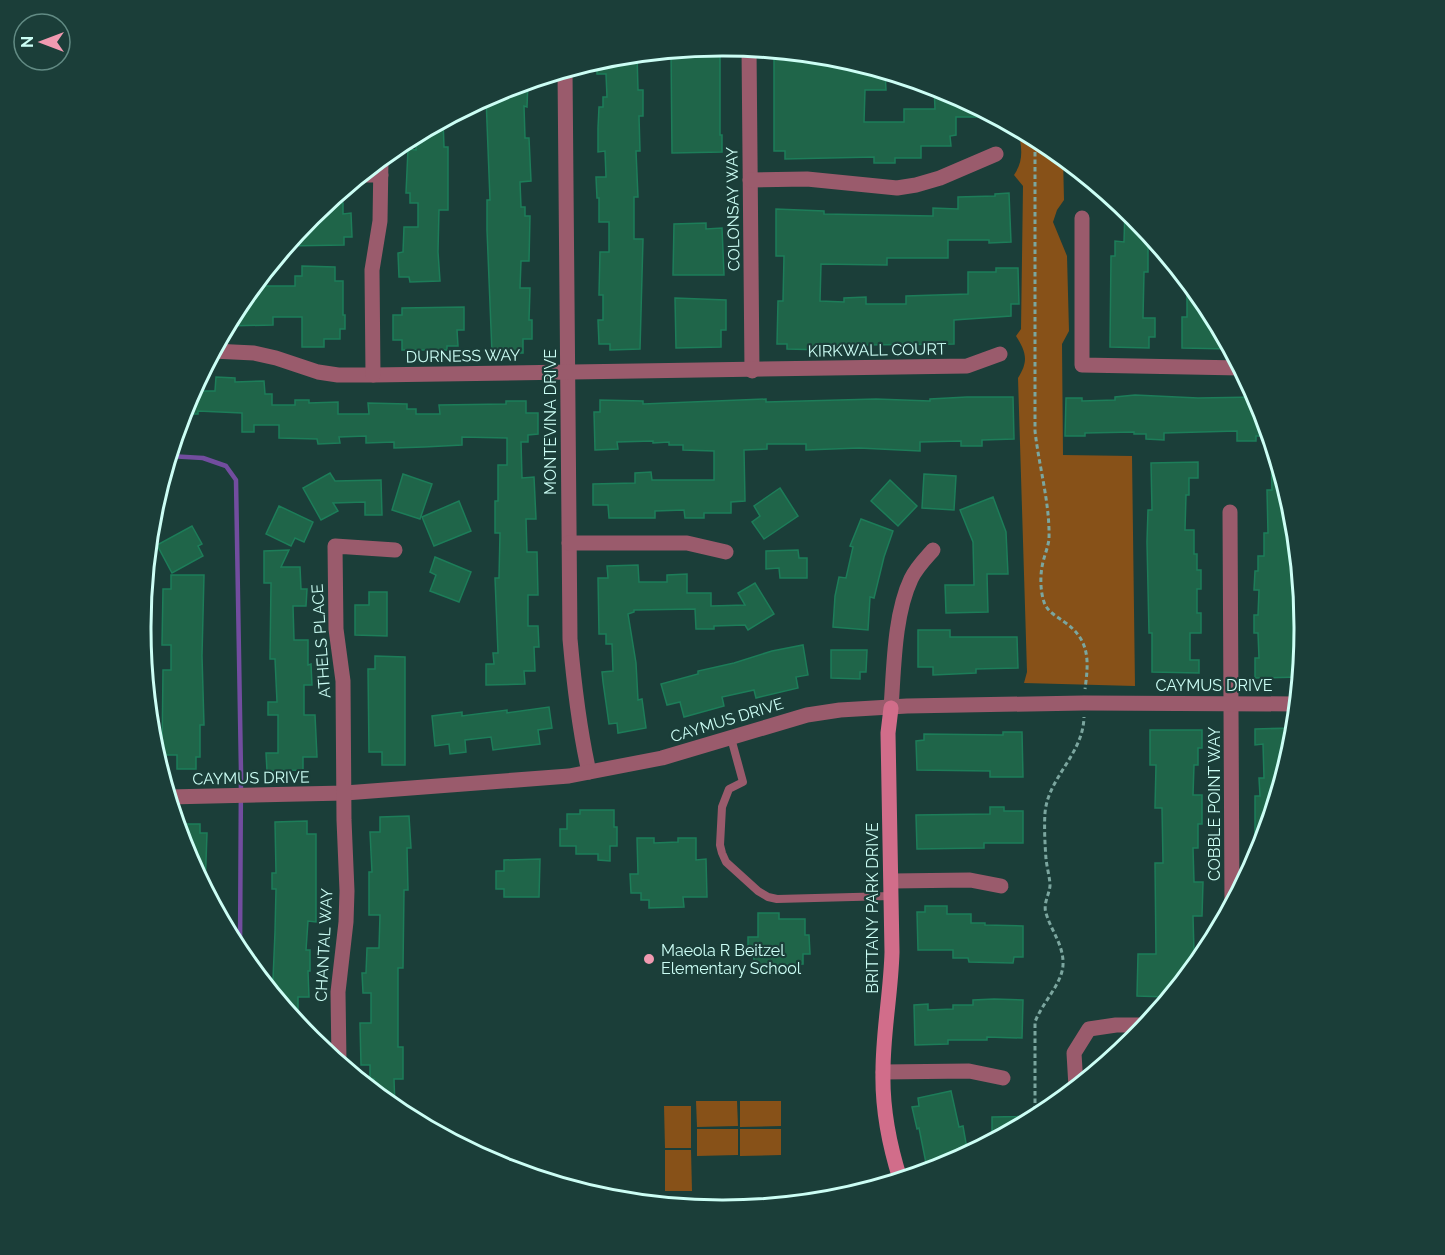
<svg xmlns="http://www.w3.org/2000/svg" width="1445" height="1255" viewBox="0 0 1445 1255" font-family="Raleway,sans-serif">
  <style>
    .green { fill: #875118 }
    .lines { fill: none; stroke-linecap: round; stroke-linejoin: round }
    .stream { stroke: #724d9f; stroke-width: 4.5 }
    .building { fill: #1f6549; stroke: #1d7d59; stroke-width: 1.5 }
    .path { stroke: #7ba69f; stroke-width: 3; stroke-dasharray: 4.5 3; stroke-linecap: butt }
    .lane { stroke: #9a5b6c; stroke-width: 8 }
    .street { stroke: #9a5b6c; stroke-width: 15 }
    .secondary { stroke: #d16d8a; stroke-width: 15 }
    .poi-dot { fill: #f19ab1; stroke: #1b3e39; stroke-width: 2 }
    .labels { text-anchor: middle; dominant-baseline: central; stroke-width: 4.5; stroke-linejoin: round; paint-order: stroke }
    .street-label { font-size: 16px; fill: #ccfef5; stroke: #1b3e39 }
    .poi-label { font-size: 16px; fill: #ccfef5; stroke: #1b3e39; text-anchor: start }
    .rim { fill: none; stroke: #ccfef5; stroke-width: 3 }
  </style>
  <rect width="100%" height="100%" fill="#1b3e39"/>
  <g class="green">
    <path d="M1018,128L1046,143L1063,157L1064,200L1057,210L1053,222L1067,256L1069,331L1062,344L1063,455L1132,456L1135,686L1024,683L1027,672L1018,378C1029,361 1026,352 1016,336L1021,329L1023,186L1014,175C1025,159 1021,146 1018,128Z"/>
    <path d="M696,1101H737L738,1126L697,1127Z"/>
    <path d="M740,1101H781V1126L740,1127Z"/>
    <path d="M664,1106H691V1148H665Z"/>
    <path d="M697,1129H738V1155L697,1156Z"/>
    <path d="M740,1129H781V1155L740,1156Z"/>
    <path d="M665,1150H691L692,1191H665Z"/>
  </g>
  <g class="lines">
    <path class="stream" d="M169,456L203,458L226,466L236,480L241,772L240,954"/>
  </g>
  <g class="building">
    <path d="M720,45V135H722V152L672,153L671,50Z"/>
    <path d="M774,50L836,56L885,71L886,90H865L864,122H904V109H935L934,86L946,89L953,93L952,96H958L998,117H956V135L950,136L951,146H921V158H895V163H874V157L785,159V151H774Z"/>
    <path d="M637,53L638,90H643V116H639L640,151H636L638,197H634V239H643L640,349L610,350V344H599L598,320H603V295H599L600,252H609V222H599V198H597L596,177H606L605,151L598,152V128L599,107H603V97H607L606,74H597V60L609,56Z"/>
    <path d="M528,81L527,107L524,106L525,138H529L531,181L520,182L521,207H525V216H530L529,261H521L520,288H530L529,320H532V339H523V353H492L487,230V200H490L486,97L500,89Z"/>
    <path d="M443,119L444,147H448V210H439L438,252L440,281L410,282L409,277H399L398,253L403,252L404,227H418V203H410V193H406L408,149L416,150V138L422,139V131Z"/>
    <path d="M1009,193L1011,242L989,243V240H948V258H887V265L821,264L820,301L844,302V298L866,297V304H906V296L968,294V272H996V268H1018L1019,304H1011V316L954,320V344L860,345L825,346V350L787,349V344H777L778,301H783L784,256H776V209L824,211V214L933,216V208L958,209V197L995,196V194Z"/>
    <path d="M326,203H343V214L351,213L352,237H344V245L286,246L311,215Z"/>
    <path d="M1125,208L1135,216L1148,233V272H1144L1143,318H1155V337H1149V348L1110,347L1111,256H1115V241L1124,242Z"/>
    <path d="M706,223V229L722,228L724,275H673L674,224Z"/>
    <path d="M302,266L335,267V281H343V315H345V329H340V339H324V347H302V317H273V325L226,326L238,304L253,286H295V276H302Z"/>
    <path d="M1187,280L1207,304L1231,349L1182,348V317H1187Z"/>
    <path d="M675,298L726,300V330H721V347L676,348Z"/>
    <path d="M464,307V330H457L458,346H447V350H402V340H393V315H402V308Z"/>
    <path d="M216,377L235,378V382L264,381L265,394H272V405H295V400H309V403L338,402V414H369L368,403L407,404V409H416V414H440L439,405L506,404V401H526V413H538V434L528,435V442H521L522,478L534,477L536,519H526L527,552H537L538,595H528V626H538L539,647H534L535,671H524L525,684L486,685V664H494L493,653H498L495,578H499L500,533H495V501H498V465H507V438L462,437V445L424,447L394,448V442L366,443V436L339,437L340,443L318,444L317,439L279,438V425H254V432H242V413L198,411V414H182L192,391H215Z"/>
    <path d="M1135,395L1198,398L1257,397L1268,427L1267,436H1256V441H1237V431L1164,433V440L1146,439V434H1134V432L1085,433V436H1065L1066,398H1082V401L1115,400V397Z"/>
    <path d="M967,397H1013L1014,439L982,440V446H961V441L920,442V451L859,448L806,450V444H767V449L744,450L745,501L731,502V513H704V518H685L684,510L655,511V518H609L608,505H593V484L635,483V473L651,472L652,480H714V451L683,450V445H669V442L653,443V441L617,442L618,449L595,450L594,412H600V400L643,401V404L766,399V402L876,399L930,401V399Z"/>
    <path d="M1275,450L1294,514L1305,628L1300,677L1255,678V658H1259L1258,633H1254V615H1258L1259,590H1254L1255,571H1258V556H1264V533H1268L1267,490H1272L1271,451Z"/>
    <path d="M1198,462V478H1189V495H1186L1185,530H1194V554H1197V570H1201V589H1197V613H1201V633H1190V660H1199V673L1152,672V633H1149L1147,542L1148,510H1152L1151,463Z"/>
    <path d="M330,473L335,481L381,480L382,515H365V502L333,503L338,511L321,520L303,488Z"/>
    <path d="M403,474L432,484L420,519L392,510Z"/>
    <path d="M924,474L956,476L954,510L922,508Z"/>
    <path d="M890,480L917,506L898,526L871,501Z"/>
    <path d="M780,488L798,516L764,539L752,522L760,516L754,506Z"/>
    <path d="M993,497L1006,532L1008,574H987L988,612L946,613L945,585H974L973,542L960,510Z"/>
    <path d="M459,501L471,531L434,546L422,517Z"/>
    <path d="M279,506L313,522L304,542L295,538L291,546L266,534Z"/>
    <path d="M861,519L893,531L884,557L874,598L870,597L868,630L833,627L835,596L839,577L846,578L853,547L850,546Z"/>
    <path d="M192,526L202,544L198,546L203,556L172,573L157,545Z"/>
    <path d="M289,550L281,567H300L301,589H307L306,606H293L294,640H308V665L311,664L312,685H304V715H315L317,757H303V770L267,771L266,753H278V715H268V702H277L275,659H270L271,583H264V551Z"/>
    <path d="M798,550L799,558H807V578H780L779,568L766,569V551Z"/>
    <path d="M435,557L471,572L459,602L430,591L436,575L430,572Z"/>
    <path d="M638,565L639,582H667V575L687,574V593H711V606L745,605L738,593L755,583L774,614L748,630L745,625L714,626V629H696L695,609L634,610V612L628,614L636,663L638,700L642,699L646,728L618,733L617,723L609,724L603,682L602,672L613,671L612,644H606V634H599L598,578H608L607,566Z"/>
    <path d="M171,575H204L202,656L204,725H200V757H196V769H177V755H162L163,670H171V645H162L163,589H171Z"/>
    <path d="M369,592H387V636L355,635V605H369Z"/>
    <path d="M918,630H950V637H1017L1018,668L976,669V673L933,675V667H918Z"/>
    <path d="M803,645L808,675L796,677L798,688L756,698L754,690L722,697L724,706L684,717L680,702L667,705L661,684L698,674V671L734,663L772,651Z"/>
    <path d="M831,650H867L866,672H860V679L831,678Z"/>
    <path d="M375,656L405,657V765H382V752H369L368,669H375Z"/>
    <path d="M549,707L552,728L538,730L540,744L493,750L491,737L465,740L466,752L450,754L449,744L435,746L432,716L462,712V716L507,710V713Z"/>
    <path d="M1295,728L1294,741L1266,834H1255V796H1260L1259,778H1264L1263,744L1255,745V729Z"/>
    <path d="M1150,730H1202V748H1198V765H1194L1193,795H1202V824H1198V848H1193L1194,882H1203L1202,916H1193L1194,952H1206L1169,997L1137,996L1138,954H1156L1155,863H1163L1162,808H1155L1156,765H1150Z"/>
    <path d="M1003,732H1022L1023,777H990V771L917,770L916,741L924,740V734L1003,735Z"/>
    <path d="M990,807H1004V811H1023V843H984V848L917,849L916,815L990,814Z"/>
    <path d="M580,810H614V827H617V846H610V861L598,860V854H576V846H560V829H567V814H580Z"/>
    <path d="M409,816L411,848H407L408,890H404L403,968H398V1047H403V1079H394L395,1108L374,1091V1079H370V1065H361L360,1023H371V993H363L362,973H366L367,948H379L380,915H369V872H372L370,832H380V817Z"/>
    <path d="M307,821V834H316V922L308,921L306,950H310V971H308L309,997H298V1024L270,989L269,979H273L275,932L276,889H272V873H276L275,822Z"/>
    <path d="M176,824H200V833H207L205,889L184,849Z"/>
    <path d="M637,838H654V843L678,842V838H696V860L706,859L707,897H683L684,907L649,908V900H641V893H631L630,874H638Z"/>
    <path d="M540,859L539,897H504V889H496V871H504V860Z"/>
    <path d="M925,906H947V914H971V923H985V925L1023,926V957H1014L1013,963L969,962L968,958H953V950H918L917,912H925Z"/>
    <path d="M758,913H779V919H805V935H809L810,954H803V964L773,965V971H754V956H748V937H758Z"/>
    <path d="M994,999L1023,1000L1022,1038L987,1037V1040H948V1044L915,1045L914,1005L928,1004V1010L953,1009V1005H973V1000Z"/>
    <path d="M951,1091L959,1127L963,1126L967,1149L959,1151L960,1156L926,1163L919,1128L917,1129L912,1107L919,1106L918,1098Z"/>
    <path d="M1038,1116L992,1141V1117Z"/>
  </g>
  <g class="lines">
    <g class="path">
      <path d="M1035,137V431C1039,467 1050,503 1049,539C1048,547 1045,554 1043,562C1040,574 1040,590 1044,602C1047,611 1056,616 1063,621C1090,639 1089,660 1085,689"/>
      <path d="M1035,1118V1022C1042,1003 1062,984 1063,965C1064,945 1051,931 1046,913C1043,904 1049,895 1050,886C1050,878 1047,868 1046,859C1045,845 1044,828 1045,813C1048,777 1083,755 1084,717"/>
    </g>
    <path class="lane" d="M731,738L743,782L729,789L722,807L720,845L722,853L726,862L758,891L768,897L777,899L891,896"/>
    <g class="street">
      <path d="M749,48L752,371"/>
      <path d="M565,70L570,639C574,684 579,728 589,772"/>
      <path d="M360,175H381"/>
      <path d="M750,180L807,179L897,188L916,185L940,178L996,154"/>
      <path d="M1082,218V365L1241,368"/>
      <path d="M213,351L254,353L276,358L318,372L338,375H373L967,366L1000,354"/>
      <path d="M373,375L372,270L380,221L381,158"/>
      <path d="M1230,512L1232,904"/>
      <path d="M569,543H687L726,552"/>
      <path d="M891,708C894,668 894,615 911,579C916,568 925,559 933,550"/>
      <path d="M168,797L345,793L569,776L662,758L807,715L840,710L907,706L1084,703L1297,704"/>
      <path d="M892,881L970,880L1001,886"/>
      <path d="M339,1062L338,992L346,922L347,891L344,820L343,681L336,629L335,546L395,550"/>
      <path d="M883,1072L969,1071L1003,1078"/>
      <path d="M1076,1087L1074,1053L1089,1029L1116,1025H1146"/>
    </g>
    <path class="secondary" d="M891,708L888,733L892,952C891,992 883,1031 883,1071C882,1108 889,1144 900,1179"/>
  </g>
  <circle class="poi-dot" cx="649" cy="959" r="6"/>
  <g class="labels">
    <g class="street-label">
      <text transform="translate(733 209) rotate(-91)">COLONSAY WAY</text>
      <text transform="translate(877 350) rotate(-1)">KIRKWALL COURT</text>
      <text transform="translate(463 356) rotate(-1)">DURNESS WAY</text>
      <text transform="translate(550 422) rotate(-90)">MONTEVINA DRIVE</text>
      <text transform="translate(321 641) rotate(-94)">ATHELS PLACE</text>
      <text x="1214" y="685">CAYMUS DRIVE</text>
      <text transform="translate(727 720) rotate(-17)">CAYMUS DRIVE</text>
      <text transform="translate(251 778) rotate(-1)">CAYMUS DRIVE</text>
      <text transform="translate(1214 804) rotate(-90)">COBBLE POINT WAY</text>
      <text transform="translate(872 908) rotate(-90)">BRITTANY PARK DRIVE</text>
      <text transform="translate(324 945) rotate(-87)">CHANTAL WAY</text>
    </g>
    <g class="poi-label">
      <text x="661" y="950">Maeola R Beitzel<tspan x="661" dy="18">Elementary School</tspan></text>
    </g>
  </g>
  <path d="M0 0H1445V1255H0ZM722 56H723A571 571 0 0 1 1294 627V629A571 571 0 0 1 723 1200H722A571 571 0 0 1 151 629V627A571 571 0 0 1 722 56Z" fill="#1b3e39" fill-rule="evenodd"/>
  <path class="rim" d="M722 56H723A571 571 0 0 1 1294 627V629A571 571 0 0 1 723 1200H722A571 571 0 0 1 151 629V627A571 571 0 0 1 722 56Z"/>
  <g transform="translate(42 42) rotate(270)"><circle r="28" fill="#1b3e39" stroke="#628b84" stroke-width="1.5"/>
  <path d="M0-4.5L10 22L0 15L-10 22Z" fill="#f19ab1"/>
  <text y="-9" font-size="16" font-weight="bold" text-anchor="middle" fill="#ccfef5">N</text>
  </g>
</svg>
